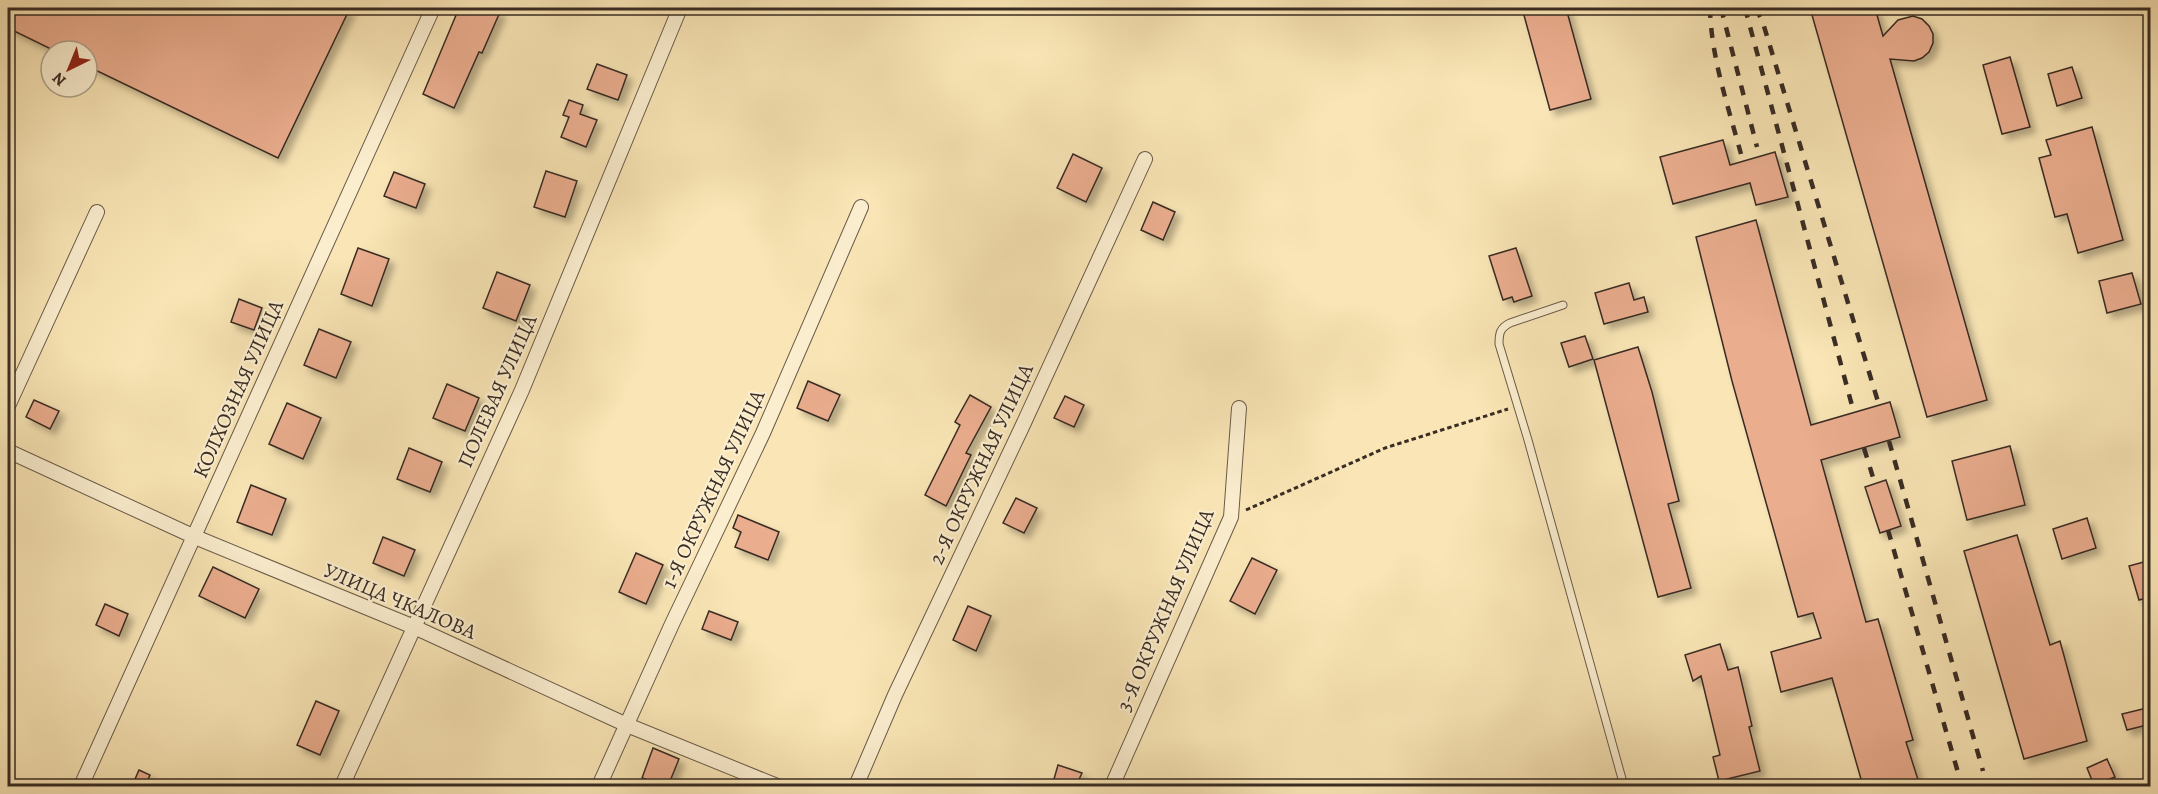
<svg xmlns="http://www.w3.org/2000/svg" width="2158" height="794" viewBox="0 0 2158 794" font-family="Alegreya,serif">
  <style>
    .building { fill: #eaad8e; stroke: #392c24; stroke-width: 1.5; filter: url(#shadow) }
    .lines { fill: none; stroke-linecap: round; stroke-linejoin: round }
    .lane-casing { stroke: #695a48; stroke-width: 9 }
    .street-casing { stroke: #695a48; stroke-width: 16 }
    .path { stroke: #392c24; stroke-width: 3; stroke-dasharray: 4.5 3; stroke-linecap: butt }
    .lane { stroke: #fbeecf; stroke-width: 7 }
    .street { stroke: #fbeecf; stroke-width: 14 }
    .rail { stroke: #392c24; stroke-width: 4.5; stroke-dasharray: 10 10; stroke-linecap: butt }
    .labels { text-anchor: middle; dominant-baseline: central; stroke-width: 4.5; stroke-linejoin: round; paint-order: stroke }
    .street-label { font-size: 21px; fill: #392c24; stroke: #fbeecf }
  </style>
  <defs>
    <filter id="shadow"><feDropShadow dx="5.5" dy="5.5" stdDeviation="3" flood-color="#0004"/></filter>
  </defs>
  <rect width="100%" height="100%" fill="#f9e5b5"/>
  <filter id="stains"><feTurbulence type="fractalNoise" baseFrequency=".00333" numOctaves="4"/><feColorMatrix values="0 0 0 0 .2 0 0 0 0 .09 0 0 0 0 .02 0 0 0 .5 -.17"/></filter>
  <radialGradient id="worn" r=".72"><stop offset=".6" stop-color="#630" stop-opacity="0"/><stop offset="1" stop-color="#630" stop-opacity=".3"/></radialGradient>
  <g class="building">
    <path d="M8,8H350L278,158L87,66V51H55L8,28Z"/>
    <path d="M459,8H490L500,12L482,53L479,52L454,108L423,94Z"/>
    <path d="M1522,8H1566L1591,99L1550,110Z"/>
    <path d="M1810,8H1875L1883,36L1898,20L1913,16L1922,19L1929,26L1933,34V43L1929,52L1922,58L1914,61L1890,59L1987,400L1927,417Z"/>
    <path d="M2010,57L2030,127L2002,134L1983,65Z"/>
    <path d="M597,64L627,75L618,100L587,89Z"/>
    <path d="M2072,67L2082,98L2057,106L2048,74Z"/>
    <path d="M569,100L583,105L580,114L597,120L586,147L561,137L569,117L563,115Z"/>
    <path d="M2092,127L2123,240L2078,253L2067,214L2055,217L2039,158L2051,155L2046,140Z"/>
    <path d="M1723,140L1730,165L1775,152L1788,197L1756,205L1750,183L1673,204L1660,157Z"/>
    <path d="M1073,154L1102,168L1086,202L1057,188Z"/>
    <path d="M546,171L577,181L565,217L534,207Z"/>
    <path d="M394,172L425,184L416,208L384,196Z"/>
    <path d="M1153,202L1175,212L1163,240L1141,230Z"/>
    <path d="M1756,220L1811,425L1890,402L1900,437L1821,460L1866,622L1878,619L1913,740L1906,742L1920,786H1863L1832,678L1781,692L1771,652L1821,638L1813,613L1798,617L1732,381L1696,237Z"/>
    <path d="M358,248L389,259L372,306L341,294Z"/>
    <path d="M1516,248L1532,296L1514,302L1512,297L1503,300L1489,256Z"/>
    <path d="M497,272L530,285L516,321L483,308Z"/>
    <path d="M2132,273L2141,304L2107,313L2099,281Z"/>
    <path d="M1629,283L1634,300L1644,297L1648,312L1604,324L1595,293Z"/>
    <path d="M239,299L262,308L254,330L231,322Z"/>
    <path d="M319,329L351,342L336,378L304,365Z"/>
    <path d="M1585,336L1593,359L1569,367L1561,343Z"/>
    <path d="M1638,347L1652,392L1679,501L1668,504L1691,588L1658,597L1594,360Z"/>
    <path d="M808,381L840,395L828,421L797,408Z"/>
    <path d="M447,384L479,398L465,431L433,418Z"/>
    <path d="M970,395L991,407L966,453L971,455L946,506L925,495L960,425L955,422Z"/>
    <path d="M1065,396L1084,405L1074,427L1054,418Z"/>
    <path d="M34,400L59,411L50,429L26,417Z"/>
    <path d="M287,403L321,418L303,459L269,444Z"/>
    <path d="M2010,446L2025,505L1967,520L1952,461Z"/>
    <path d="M409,448L442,462L430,492L397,479Z"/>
    <path d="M1886,480L1901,526L1880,533L1865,487Z"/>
    <path d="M251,485L286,499L272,535L237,522Z"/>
    <path d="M1016,498L1037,508L1024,533L1003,523Z"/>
    <path d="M738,515L779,532L768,560L735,547L741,532L733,528Z"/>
    <path d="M2087,518L2096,548L2062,559L2053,529Z"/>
    <path d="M2017,535L2050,645L2060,641L2087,741L2024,759L1964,551Z"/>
    <path d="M383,537L415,550L404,576L373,563Z"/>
    <path d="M636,553L663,565L646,604L619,592Z"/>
    <path d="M1252,558L1277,570L1255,614L1230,601Z"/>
    <path d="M2151,560V597L2139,600L2129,566Z"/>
    <path d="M213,567L259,589L245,618L199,596Z"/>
    <path d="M105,604L128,614L119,636L96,625Z"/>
    <path d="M968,606L991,616L976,651L953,640Z"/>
    <path d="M709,611L738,622L731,640L702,629Z"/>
    <path d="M1720,644L1728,670L1738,667L1752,726L1749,727L1760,771L1719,781L1713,757L1720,755L1701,676L1693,681L1685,655Z"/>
    <path d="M316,701L339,711L320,755L297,745Z"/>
    <path d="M2151,707V724L2127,730L2122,714Z"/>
    <path d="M653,748L679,759L668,786L642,778Z"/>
    <path d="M2107,759L2115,777L2094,785L2087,768Z"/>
    <path d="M1058,765L1082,773L1076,786H1052Z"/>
    <path d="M139,770L150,775L145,786H132Z"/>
  </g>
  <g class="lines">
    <defs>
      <g id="lane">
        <path d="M1563,305L1510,323C1500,328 1499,333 1499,344L1528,440L1624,786"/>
        <path d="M2145,786L2150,784"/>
      </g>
      <g id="street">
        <path d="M8,406L97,212"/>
        <path d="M8,451L195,537L414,627L627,725L777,786"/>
        <path d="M81,786L433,8"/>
        <path d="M342,786L522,390L680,8"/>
        <path d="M599,786L672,624L763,433L861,207"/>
        <path d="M856,786L895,695L1022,427L1145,159"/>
        <path d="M1112,786L1231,517L1239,408"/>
      </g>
    </defs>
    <use href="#lane" class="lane-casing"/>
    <use href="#street" class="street-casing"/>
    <path class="path" d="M1246,510L1385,448L1508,409"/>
    <use href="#lane" class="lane"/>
    <use href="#street" class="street"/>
    <g class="rail">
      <path d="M1710,8C1711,57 1728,106 1741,154"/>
      <path d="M1721,8L1757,147"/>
      <path d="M1745,8L1854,413"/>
      <path d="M1756,8L1763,23L1879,405"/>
      <path d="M1889,441L1983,771"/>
      <path d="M1864,448L1875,484"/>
      <path d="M1888,530L1959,776"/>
    </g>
  </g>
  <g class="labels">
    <g class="street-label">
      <text transform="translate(238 389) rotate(-66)">КОЛХОЗНАЯ УЛИЦА</text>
      <text transform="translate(497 391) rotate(-66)">ПОЛЕВАЯ УЛИЦА</text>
      <text transform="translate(981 464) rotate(-65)">2-Я ОКРУЖНАЯ УЛИЦА</text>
      <text transform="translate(713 489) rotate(-65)">1-Я ОКРУЖНАЯ УЛИЦА</text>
      <text transform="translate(400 601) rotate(23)">УЛИЦА ЧКАЛОВА</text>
      <text transform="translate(1165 610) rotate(-67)">3-Я ОКРУЖНАЯ УЛИЦА</text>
    </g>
  </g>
  <rect width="2158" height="794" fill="none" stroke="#f9e5b5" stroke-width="30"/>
  <rect x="9" y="9" width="2140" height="776" fill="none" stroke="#392c24" stroke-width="3"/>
  <rect x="15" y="15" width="2128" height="764" fill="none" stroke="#392c24" stroke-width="1.5"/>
  <g transform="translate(69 69) rotate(223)"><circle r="28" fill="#fbeecf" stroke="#ada08b" stroke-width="1.5"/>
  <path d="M0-4.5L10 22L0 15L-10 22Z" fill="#8f2418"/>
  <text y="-9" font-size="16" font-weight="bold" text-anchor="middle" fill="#392c24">N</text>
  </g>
  <rect width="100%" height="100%" filter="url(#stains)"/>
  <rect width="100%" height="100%" fill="url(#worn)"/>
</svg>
